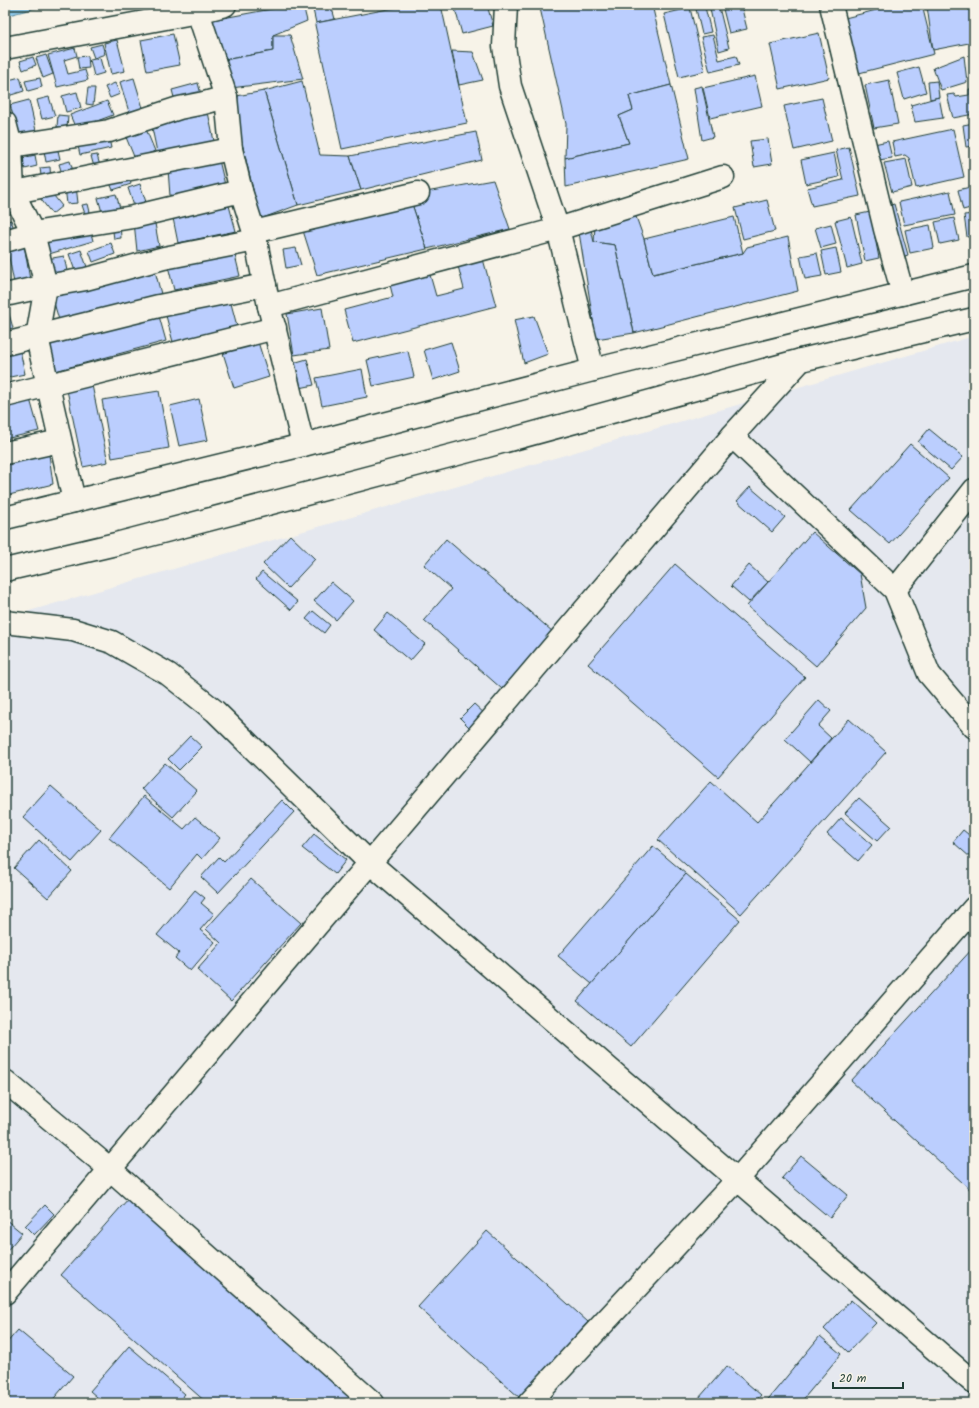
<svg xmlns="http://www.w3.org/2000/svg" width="979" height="1408" viewBox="0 0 979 1408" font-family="Kalam,sans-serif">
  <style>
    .built { fill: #e5e8ef }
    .water { fill: #8fcbef; stroke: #6292a4 }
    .building { fill: #bbcefe; stroke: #1f3d34 }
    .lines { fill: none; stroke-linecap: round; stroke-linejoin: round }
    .minor-casing { stroke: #1f3d34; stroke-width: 25 }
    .minor { stroke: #f7f3e8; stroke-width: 22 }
  </style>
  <rect width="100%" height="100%" fill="#f7f3e8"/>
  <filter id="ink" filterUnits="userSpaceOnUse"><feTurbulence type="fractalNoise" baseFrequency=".025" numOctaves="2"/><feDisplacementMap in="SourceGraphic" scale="8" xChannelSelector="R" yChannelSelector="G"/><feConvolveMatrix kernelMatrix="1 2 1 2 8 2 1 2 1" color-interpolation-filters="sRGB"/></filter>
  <g filter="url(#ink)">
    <path class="built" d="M974,336V1403H5V618Z"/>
    <path class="water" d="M5,5H47L5,16Z"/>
    <g class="building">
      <path d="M293,5H303L307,21L273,35V51L224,60L207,21Z"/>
      <path d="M312,5H331L335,19L316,23Z"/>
      <path d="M409,5H441L467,123L342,149L315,25L316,23Z"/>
      <path d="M454,5H487L493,26L462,34Z"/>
      <path d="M554,5H652L671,85L629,96L633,110L619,116L629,143L565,158L566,124L540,8Z"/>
      <path d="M741,5L747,29L729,33L723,9Z"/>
      <path d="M896,5H922L934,54L859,73L845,18Z"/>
      <path d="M930,5H974V42L933,50L927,6Z"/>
      <path d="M705,7L711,32L702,34L696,9Z"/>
      <path d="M719,7L729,48L719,51L710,9Z"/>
      <path d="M690,8L705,71L679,77L664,14Z"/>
      <path d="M819,33L829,78L780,89L770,44Z"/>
      <path d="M173,34L180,65L147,71L141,40Z"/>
      <path d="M273,35H290L303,79L231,88L224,60L273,51Z"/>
      <path d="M713,35L719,60L736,56L739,65L710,72L701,37Z"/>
      <path d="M117,40L125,71L111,74L104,43Z"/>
      <path d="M102,44L105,54L94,58L90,47Z"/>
      <path d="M75,48L77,56L64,60L68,74L85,70L88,80L57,87L48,55Z"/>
      <path d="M452,51L473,52L483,80L459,85Z"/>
      <path d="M46,55L53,74L43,78L36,58Z"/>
      <path d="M88,56L89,68L79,69L77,57Z"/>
      <path d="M964,56L967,82L941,90L933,68Z"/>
      <path d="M33,57L36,65L23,70L20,61Z"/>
      <path d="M100,58L104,73L94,76L90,60Z"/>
      <path d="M919,67L926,92L904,99L897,73Z"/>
      <path d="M755,76L762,106L710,118L703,88Z"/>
      <path d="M20,77L24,91L8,96L5,81Z"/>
      <path d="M40,78L42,87L28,91L25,81Z"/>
      <path d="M134,78L143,108L129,112L120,82Z"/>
      <path d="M889,80L898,124L874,128L865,85Z"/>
      <path d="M302,81L320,155L350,156L361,190L298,205L264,91Z"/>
      <path d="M937,81L939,97L930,99L928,82Z"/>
      <path d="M115,83L120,94L110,98L105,87Z"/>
      <path d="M198,83L202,98L176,105L172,90Z"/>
      <path d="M671,85L689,159L566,187L565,158L629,143L619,116L633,110L629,96Z"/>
      <path d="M702,86L713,137L702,140L694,88Z"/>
      <path d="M88,88H95L93,105L86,104Z"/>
      <path d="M969,89H974V114L953,118L947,95L954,94L956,97L969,95Z"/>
      <path d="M264,91L298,205L260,219L231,97Z"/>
      <path d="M77,92L81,108L66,112L62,96Z"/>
      <path d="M49,97L55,116L42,119L37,100Z"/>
      <path d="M939,97L943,118L915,122L911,105Z"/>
      <path d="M822,98L832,141L794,150L784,106Z"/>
      <path d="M29,100L37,135L20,140L10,105Z"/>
      <path d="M107,101L113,115L76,129L70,115Z"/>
      <path d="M208,112L215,146L158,157L151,123Z"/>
      <path d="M58,115L68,116L67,128L57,127Z"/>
      <path d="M143,122L155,151L135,159L123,130Z"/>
      <path d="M974,123V146L966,147L963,125Z"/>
      <path d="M953,129L964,177L916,188L909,158L905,155L895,157L892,142Z"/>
      <path d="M476,132L482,160L361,190L350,156Z"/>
      <path d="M108,134L111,148L80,155L77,141Z"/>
      <path d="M768,139L772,164L754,167L750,141Z"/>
      <path d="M888,141L892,158L872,161L869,145Z"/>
      <path d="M56,142L60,159L46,162L43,145Z"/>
      <path d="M849,147L860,196L812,206L807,188L843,180L836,150Z"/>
      <path d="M834,153L839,177L806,184L801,160Z"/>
      <path d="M35,155L37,166L25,169L22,158Z"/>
      <path d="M97,155L100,166L94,167L91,156Z"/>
      <path d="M218,156L225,185L170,196L168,169Z"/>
      <path d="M906,159L912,187L892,192L884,163Z"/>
      <path d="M70,161L74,174L63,177L59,164Z"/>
      <path d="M50,167L51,182L42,183L40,168Z"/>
      <path d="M127,174L131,184L113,190L109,181Z"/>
      <path d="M493,180L510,229L427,249L409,195Z"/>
      <path d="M140,184L146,202L134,206L128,188Z"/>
      <path d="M76,186L78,203L67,204L65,187Z"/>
      <path d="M974,186V207L963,210L958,190Z"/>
      <path d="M50,191L62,206L52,214L40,198Z"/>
      <path d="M950,191L955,215L904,225L899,202Z"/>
      <path d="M116,194L120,208L102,212L98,198Z"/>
      <path d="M409,195L427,249L317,275L300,221Z"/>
      <path d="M767,200L775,231L743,239L735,208Z"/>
      <path d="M228,202L236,231L178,243L172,213Z"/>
      <path d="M88,204L91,216L86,217L82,205Z"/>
      <path d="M894,204L908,255L895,259L881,208Z"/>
      <path d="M870,212L879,258L865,261L856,215Z"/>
      <path d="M635,214L644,239L653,274L743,253L747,247L788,237L798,291L634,333L615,245L594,242L595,225Z"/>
      <path d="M974,214V236L967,237L964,215Z"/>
      <path d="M734,217L743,253L653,274L644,239Z"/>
      <path d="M851,217L862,264L847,268L835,221Z"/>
      <path d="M154,218L159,246L137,251L134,222Z"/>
      <path d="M954,218L959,240L940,244L935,222Z"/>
      <path d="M11,220L16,235L5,239V222Z"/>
      <path d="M120,223L121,238L114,239L112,224Z"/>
      <path d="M831,224L836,244L821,248L815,228Z"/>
      <path d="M590,225L594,242L615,245L634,333L596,339L578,226Z"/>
      <path d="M930,225L934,248L910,253L905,230Z"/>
      <path d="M90,229L93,241L49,254L46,242Z"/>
      <path d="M111,243L115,254L93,262L89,251Z"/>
      <path d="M24,244L30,280L14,283L7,247Z"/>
      <path d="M233,247L240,276L174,290L167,262Z"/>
      <path d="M296,248L301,265L286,268L283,250Z"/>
      <path d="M836,248L841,272L826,275L821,251Z"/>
      <path d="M81,250L87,267L75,271L69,254Z"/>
      <path d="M817,253L822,276L805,279L800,256Z"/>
      <path d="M64,256L67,271L50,274L47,259Z"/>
      <path d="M483,259L496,306L353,343L344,310L393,297L390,285L430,275L436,296L464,289L458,266Z"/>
      <path d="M153,263L161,294L59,320L50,289Z"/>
      <path d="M229,296L237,326L173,342L165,312Z"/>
      <path d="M5,300L13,328L5,330Z"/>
      <path d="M322,308L329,350L294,355L287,314Z"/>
      <path d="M157,309L166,341L48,373L39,342Z"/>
      <path d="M534,316L548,354L524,363L514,320Z"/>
      <path d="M258,342L269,377L234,388L223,353Z"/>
      <path d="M451,342L460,371L433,380L424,350Z"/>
      <path d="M19,345L25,374L5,378V348Z"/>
      <path d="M408,351L414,377L373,386L367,360Z"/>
      <path d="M307,359L314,385L300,388L293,363Z"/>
      <path d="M362,369L367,397L322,406L316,378Z"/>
      <path d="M92,385L108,462L83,467L67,390Z"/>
      <path d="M159,391L169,448L112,458L102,400Z"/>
      <path d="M30,399L39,431L5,439V405Z"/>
      <path d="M199,399L208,440L179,446L170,406Z"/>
      <path d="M929,429L963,457L951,470L918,442Z"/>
      <path d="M910,444L949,478L890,544L851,510Z"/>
      <path d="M48,447L53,484L5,496V457Z"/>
      <path d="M750,487L785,517L772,532L737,501Z"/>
      <path d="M812,532L860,574L866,608L816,666L747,606Z"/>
      <path d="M290,535L315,559L288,588L263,564Z"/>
      <path d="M446,539L553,632L502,689L424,620L451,589L424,565Z"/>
      <path d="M675,564L805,677L718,777L588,664Z"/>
      <path d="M749,565L768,582L749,602L731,586Z"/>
      <path d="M262,572L298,602L291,610L256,579Z"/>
      <path d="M331,582L353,601L336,620L314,601Z"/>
      <path d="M313,611L330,625L324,633L306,619Z"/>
      <path d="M388,613L425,644L410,661L374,630Z"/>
      <path d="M819,700L831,711L818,726L831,738L810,762L785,739Z"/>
      <path d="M474,704L486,715L472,730L460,718Z"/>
      <path d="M849,719L886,752L741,914L658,840L711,781L757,822Z"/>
      <path d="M190,736L202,747L179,770L168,759Z"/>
      <path d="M165,763L197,791L173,817L141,789Z"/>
      <path d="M51,786L101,830L72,862L23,817Z"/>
      <path d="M144,796L184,829L195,817L220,838L202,859L197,854L169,888L109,838Z"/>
      <path d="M859,798L891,826L877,841L845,813Z"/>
      <path d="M282,800L294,812L218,893L201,877L219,857L224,862Z"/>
      <path d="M841,818L872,845L858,861L827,834Z"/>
      <path d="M963,830L974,839V855L971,858L953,842Z"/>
      <path d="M314,834L346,860L335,874L302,848Z"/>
      <path d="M39,840L72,871L48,898L14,868Z"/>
      <path d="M653,846L686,874L592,984L558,956Z"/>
      <path d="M686,874L740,920L631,1047L577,1001Z"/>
      <path d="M251,879L301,923L231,1001L197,970L221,943L206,929Z"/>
      <path d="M195,890L205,898L201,903L214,914L200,930L215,942L190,971L175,958L179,953L157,935Z"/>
      <path d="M974,947V1193L851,1081Z"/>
      <path d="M801,1156L848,1195L830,1218L782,1178Z"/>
      <path d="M128,1199L362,1403H207L61,1275Z"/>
      <path d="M45,1205L54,1214L34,1235L25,1226Z"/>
      <path d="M5,1219L22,1233L5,1253Z"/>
      <path d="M487,1231L588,1322L520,1398L418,1307Z"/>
      <path d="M851,1300L876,1323L848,1352L824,1329Z"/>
      <path d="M18,1330L73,1376L50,1403H5V1345Z"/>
      <path d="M820,1336L841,1354L800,1403H765Z"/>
      <path d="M129,1346L185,1394L177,1403H104L90,1391Z"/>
      <path d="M727,1366L761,1395L754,1403H704L699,1398Z"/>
    </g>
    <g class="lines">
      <defs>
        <g id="minor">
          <path d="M506,5L504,46L510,86L558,229L593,370"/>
          <path d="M831,5L885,229L903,294"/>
          <path d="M198,12L226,97L231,149L241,191L254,232L269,306L303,445"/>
          <path d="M5,48L198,12L225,5"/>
          <path d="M5,123L11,146L13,192L33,233L46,286L37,337L74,501"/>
          <path d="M5,147L109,131L179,108L204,103L226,97"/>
          <path d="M5,194L231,149"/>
          <path d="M254,232L418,193"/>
          <path d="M5,241L33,233L133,217L241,191"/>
          <path d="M5,295L46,286L86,279L164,258L256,240"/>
          <path d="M269,306L558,229L723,177"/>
          <path d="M5,344L159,306L265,285"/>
          <path d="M5,396L275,328"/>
          <path d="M732,436L895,590L929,674L974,727"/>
          <path d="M5,453L60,441"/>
          <path d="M5,518L303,445L593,370L974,276"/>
          <path d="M5,570L116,544L480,448L801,360L974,319"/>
          <path d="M895,590L974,490"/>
          <path d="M5,622L73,630L112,642L168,674L215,711L370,863L974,1383"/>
          <path d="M5,1081L110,1169L373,1403"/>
          <path d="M5,1293L732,436L801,360"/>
          <path d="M529,1403L737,1180L974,908"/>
        </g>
      </defs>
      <use href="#minor" class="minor-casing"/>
      <use href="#minor" class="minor"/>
    </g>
  </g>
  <rect width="979" height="1408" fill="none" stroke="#f7f3e8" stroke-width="20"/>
  <rect x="10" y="10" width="959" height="1388" fill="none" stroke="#1f3d34" stroke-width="1.5" filter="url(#ink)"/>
  <path d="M833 1382v6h70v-6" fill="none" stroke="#1f3d34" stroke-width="2"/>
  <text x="839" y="1382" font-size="12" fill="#1f3d34" stroke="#f7f3e8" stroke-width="3" paint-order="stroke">20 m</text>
</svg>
